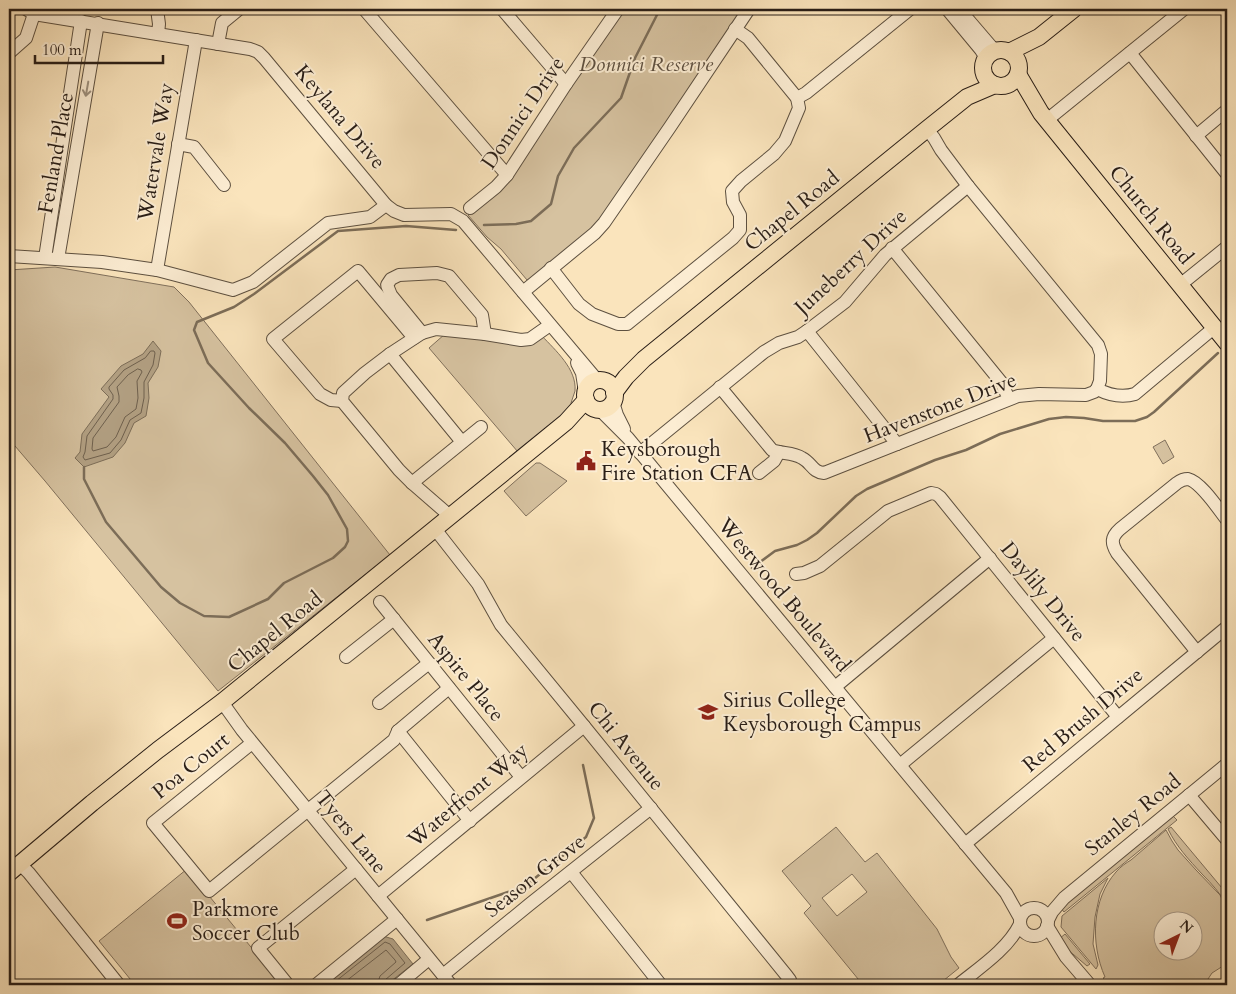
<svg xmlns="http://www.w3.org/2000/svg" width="1236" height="994" viewBox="0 0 1236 994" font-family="Cardo,serif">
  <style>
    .green { fill: #d6c2a0; stroke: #80705c; fill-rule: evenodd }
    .water { fill: #b3a184; stroke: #7c6d58 }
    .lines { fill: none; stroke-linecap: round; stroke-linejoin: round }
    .shore { stroke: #6e604e; stroke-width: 1 }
    .stream { stroke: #7c6d58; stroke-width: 2.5 }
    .minor-casing { stroke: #5d5040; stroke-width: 14 }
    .major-casing { stroke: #291e17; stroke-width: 18 }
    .minor { stroke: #fcedd3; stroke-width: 12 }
    .major { stroke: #fae4bc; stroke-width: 16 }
    .oneway { stroke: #9d907e }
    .labels { text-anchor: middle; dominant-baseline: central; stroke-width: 4; stroke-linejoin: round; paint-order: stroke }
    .park-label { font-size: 21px; font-style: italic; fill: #5d4f40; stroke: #fcedd3 }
    .street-label { font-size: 21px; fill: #291e17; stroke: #fcedd3 }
    .poi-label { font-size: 21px; fill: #291e17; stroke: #fcedd3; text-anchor: start }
  </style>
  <rect width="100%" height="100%" fill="#fae4bc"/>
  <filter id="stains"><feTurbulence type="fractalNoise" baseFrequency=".004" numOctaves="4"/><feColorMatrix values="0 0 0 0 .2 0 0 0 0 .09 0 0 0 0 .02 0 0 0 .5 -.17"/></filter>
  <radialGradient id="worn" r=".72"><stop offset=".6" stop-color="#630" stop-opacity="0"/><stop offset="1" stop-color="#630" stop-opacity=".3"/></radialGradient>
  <g class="green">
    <path d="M623,9H745L594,228L530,281L527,280L501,249L487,237L468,215L504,184Z"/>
    <path d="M55,267L174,287L189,302L390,555L218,691L45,481L9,439V270Z"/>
    <path d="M445,334L542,336C555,350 577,369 575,391C574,395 572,399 571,403L573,407L518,452L429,348Z"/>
    <path d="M1165,440L1174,457L1163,464L1153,447Z"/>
    <path d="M536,463H540L567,481L526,516L504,491Z"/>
    <path d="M1173,816L1177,820L1064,912L1060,907Z"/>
    <path d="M836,827L865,862L877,853L937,929L951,957L959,968L938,985H863L804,913L811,906L782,871ZM852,874L867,892L837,916L822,898Z"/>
    <path d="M1171,827L1227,894V905C1220,893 1212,884 1202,874C1189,860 1176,846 1168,829Z"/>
    <path d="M1166,830L1172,841L1178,850L1196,870L1220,895L1227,909V977L1226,980L1224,976L1223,966L1212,973L1204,985H1110L1103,978L1105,977C1090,943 1092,899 1116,872C1120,867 1126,863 1131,860C1143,850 1154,840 1166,830ZM1164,922H1194V952H1164Z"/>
    <path d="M187,869L282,985H135L99,941Z"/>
    <path d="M1108,878L1100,894L1095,917L1093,944L1098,965L1096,969L1061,927L1062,916Z"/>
    <path d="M1065,934L1090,964L1087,966L1067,949L1059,939Z"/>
  </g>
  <g class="water">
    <path d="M153,341L161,351L158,367L148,383L149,398L146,416L134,423L125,443L113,457L84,467L75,458L80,452L82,434L109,397L101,389L121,366L143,354Z"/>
    <path d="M383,936L393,939L413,964L386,985H323Z"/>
  </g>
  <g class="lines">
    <g class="shore">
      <path d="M151,351H154L155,353L153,365L144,382V398L141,413L130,420L121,440L110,453L85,460L83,457L85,452L87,436L113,399V395L109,389V387L124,370L145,358Z"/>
      <path d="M138,369L141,370L142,372L137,381L138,398L136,409L125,417L116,437L107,447L93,451L92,449L93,438L119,402V396L117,387L128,375Z"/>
      <path d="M331,985L385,942L390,944L405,963L385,980L384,985"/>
      <path d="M341,985L386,950L395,960L396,962L380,976L377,985"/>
    </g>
    <g class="stream">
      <path d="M484,225L516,224L531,221L551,204L558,176L574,148L621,98L635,58L660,9"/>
      <path d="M84,467V479L106,522L161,587L180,603L204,616L229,617L268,599L284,583L333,558L345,547L348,541L347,529L328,495L313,476L285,443L249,408L208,363L194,330L197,322L234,307L254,294L338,231L406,226L456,230"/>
      <path d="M752,568L775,551L797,545L807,540L817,533L856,496L867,489L935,460L966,450L1000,434L1049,419L1066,417L1084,418L1103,421H1135L1147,417L1154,412L1218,353"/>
      <path d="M427,920L508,892L519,891L586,837L594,818L583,765"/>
    </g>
    <defs>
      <g id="minor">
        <path d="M26,9L34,14L250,49L258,52L264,58L386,205L394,211L404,215L451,214L463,221L598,381"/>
        <path d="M157,9L159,24L158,34"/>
        <path d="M364,9L507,175"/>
        <path d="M502,9L566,84"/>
        <path d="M947,9L981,50L986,58"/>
        <path d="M959,9L995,51"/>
        <path d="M218,44L222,23L239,9"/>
        <path d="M9,53L26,38L34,14"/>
        <path d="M1130,53L1227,174"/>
        <path d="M797,98L806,93L910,9"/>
        <path d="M1047,120L1184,9"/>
        <path d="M1196,136L1227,110"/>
        <path d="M178,144L194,147L224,185"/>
        <path d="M470,208L496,187L507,175L566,84L618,9"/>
        <path d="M892,248L1001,382L1009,399"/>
        <path d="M9,256L102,262L157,270L233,290L253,282L328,223L370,217L386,205"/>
        <path d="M45,258L81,21"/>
        <path d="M58,259L98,23"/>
        <path d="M551,268L579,304L592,314L618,324H627L733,238L740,230V215L733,202L732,191L741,181L774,154L785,141L799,108L797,98L748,38L735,29"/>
        <path d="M157,270L196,40"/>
        <path d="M1180,285L1227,247"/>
        <path d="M523,292L595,233L604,223L670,127L749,9"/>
        <path d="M807,331L897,444"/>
        <path d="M422,333L391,295L387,285L391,279L399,275L437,273L449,276L482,315L485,334"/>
        <path d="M390,354L462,442"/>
        <path d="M577,363L582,373L585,392"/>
        <path d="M720,387L772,450C781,454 793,452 802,458C812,463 812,472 824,473L1018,396L1039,394L1086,395L1094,392L1097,389L1100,381L1101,354L1098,345L968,186L941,150L934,138L927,129"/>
        <path d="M1097,389C1109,395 1122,398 1135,394L1215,327"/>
        <path d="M342,401L331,400L320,394L273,339L358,271L414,338"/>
        <path d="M613,402L617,415L624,429"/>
        <path d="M600,410L628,438L1006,893L1020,918"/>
        <path d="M640,453L764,352L779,343L798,337L807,331L845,302L885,255L968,186"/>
        <path d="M759,473L774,461L779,452"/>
        <path d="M412,483L481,427"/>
        <path d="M450,516L412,483L399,470L342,401L343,393L365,373L390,354L422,333L436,329L485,334L521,340L530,339L550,325"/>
        <path d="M435,529L478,584L501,625L584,726L787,976L790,980V985"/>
        <path d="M796,574L804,573L820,566L888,511L931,493L936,494L940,497L1118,717"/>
        <path d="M380,602L521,777"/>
        <path d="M1197,652L1117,553C1111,543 1111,537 1120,529L1177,483C1181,480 1184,479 1188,479C1201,482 1219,510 1227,520"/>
        <path d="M346,657L394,619"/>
        <path d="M835,687L990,558"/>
        <path d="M222,702L242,730L451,985"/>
        <path d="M379,703L429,663"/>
        <path d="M398,731L470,821"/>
        <path d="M252,743L153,823L209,891L394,740L398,731L449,688"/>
        <path d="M900,765L1054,638"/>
        <path d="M1189,795L1227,840"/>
        <path d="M965,844L1227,627"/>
        <path d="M20,864L29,873L119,985"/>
        <path d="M571,872L661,985"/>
        <path d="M378,896L584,726"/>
        <circle cx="1034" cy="922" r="14"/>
        <path d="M1048,920L1052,912L1064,898L1227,764"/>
        <path d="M1047,926L1066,957L1090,985"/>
        <path d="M443,975L530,904L651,808"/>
        <path d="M288,985L258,948L356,869"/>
        <path d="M316,985L397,919"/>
        <path d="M398,985L429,959"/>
        <path d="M958,985C979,968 1008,949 1020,924"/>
      </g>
      <g id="major">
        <circle cx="1001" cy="68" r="18"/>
        <path d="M1009,52L1039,37L1074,9"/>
        <path d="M1018,74L1041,113L1227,343"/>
        <circle cx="600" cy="395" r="15"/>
        <path d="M614,393L626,377L644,359L927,129L967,97L995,85"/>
        <path d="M9,873L92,803L158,750L222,702L566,422L586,400"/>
      </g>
    </defs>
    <use href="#minor" class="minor-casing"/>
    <use href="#major" class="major-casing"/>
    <use href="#minor" class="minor"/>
    <use href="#major" class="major"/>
  </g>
  <defs><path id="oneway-shaft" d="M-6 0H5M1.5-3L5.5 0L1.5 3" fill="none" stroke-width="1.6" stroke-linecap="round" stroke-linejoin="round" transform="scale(1.25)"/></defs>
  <use class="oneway" href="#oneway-shaft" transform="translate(87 89) rotate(100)"/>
  <defs>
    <symbol id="civic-bare" viewBox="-9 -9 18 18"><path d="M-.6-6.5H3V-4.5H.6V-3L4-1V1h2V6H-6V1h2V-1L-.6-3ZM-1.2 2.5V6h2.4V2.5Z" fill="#8f2418" stroke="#fcedd3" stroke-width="2.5" paint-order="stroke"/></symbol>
    <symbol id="school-bare" viewBox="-9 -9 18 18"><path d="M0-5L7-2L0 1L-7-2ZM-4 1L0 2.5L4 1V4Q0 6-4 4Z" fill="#8f2418" stroke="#fcedd3" stroke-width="2.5" paint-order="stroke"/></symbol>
    <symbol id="stadium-bare" viewBox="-9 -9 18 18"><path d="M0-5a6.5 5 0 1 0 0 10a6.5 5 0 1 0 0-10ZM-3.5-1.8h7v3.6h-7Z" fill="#8f2418" stroke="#fcedd3" stroke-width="2.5" paint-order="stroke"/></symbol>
  </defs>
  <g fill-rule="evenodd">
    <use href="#civic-bare" x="572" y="447" width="28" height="28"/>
    <use href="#school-bare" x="694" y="698" width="28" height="28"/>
    <use href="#stadium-bare" x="163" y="907" width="28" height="28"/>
  </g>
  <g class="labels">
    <g class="park-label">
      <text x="646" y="64">Donnici Reserve</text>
    </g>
    <g class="street-label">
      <text transform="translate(523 113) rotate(-56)">Donnici Drive</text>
      <text transform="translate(340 117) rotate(50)">Keylana Drive</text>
      <text transform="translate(156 152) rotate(-81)">Watervale Way</text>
      <text transform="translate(56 153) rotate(-80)">Fenland Place</text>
      <text transform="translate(792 211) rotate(-39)">Chapel Road</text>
      <text transform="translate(1151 215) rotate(51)">Church Road</text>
      <text transform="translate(851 262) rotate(-43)">Juneberry Drive</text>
      <text transform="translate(940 408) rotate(-21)">Havenstone Drive</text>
      <text transform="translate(1043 592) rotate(51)">Daylily Drive</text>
      <text transform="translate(784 595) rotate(50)">Westwood Boulevard</text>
      <text transform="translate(275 632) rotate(-39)">Chapel Road</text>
      <text transform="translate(466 677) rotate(51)">Aspire Place</text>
      <text transform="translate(1083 720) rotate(-40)">Red Brush Drive</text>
      <text transform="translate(626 746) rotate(51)">Chi Avenue</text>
      <text transform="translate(191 766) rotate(-39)">Poa Court</text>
      <text transform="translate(468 795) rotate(-40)">Waterfront Way</text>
      <text transform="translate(1133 815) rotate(-39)">Stanley Road</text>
      <text transform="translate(351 832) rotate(51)">Tyers Lane</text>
      <text transform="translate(535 876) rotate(-38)">Season Grove</text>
    </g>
    <g class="poi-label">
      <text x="601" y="449">Keysborough<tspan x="601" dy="24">Fire Station CFA</tspan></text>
      <text x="723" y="700">Sirius College<tspan x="723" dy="24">Keysborough Campus</tspan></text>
      <text x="192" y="909">Parkmore<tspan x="192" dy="24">Soccer Club</tspan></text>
    </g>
  </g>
  <rect width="1236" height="994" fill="none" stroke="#fae4bc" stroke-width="30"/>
  <rect x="10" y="10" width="1216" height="974" fill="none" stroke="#291e17" stroke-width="2.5"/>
  <rect x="15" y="15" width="1206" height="964" fill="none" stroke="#291e17"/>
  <g transform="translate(1178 936) rotate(42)"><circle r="24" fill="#fcedd3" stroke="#a89a88"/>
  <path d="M0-4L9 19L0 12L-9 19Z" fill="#8f2418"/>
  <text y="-8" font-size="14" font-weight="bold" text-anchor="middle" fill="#291e17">N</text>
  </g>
  <path d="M35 55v8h128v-8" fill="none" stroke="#291e17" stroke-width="2.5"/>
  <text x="42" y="55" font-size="15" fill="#291e17" stroke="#fcedd3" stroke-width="4" paint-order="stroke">100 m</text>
  <rect width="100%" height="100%" filter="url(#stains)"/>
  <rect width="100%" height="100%" fill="url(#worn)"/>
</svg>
